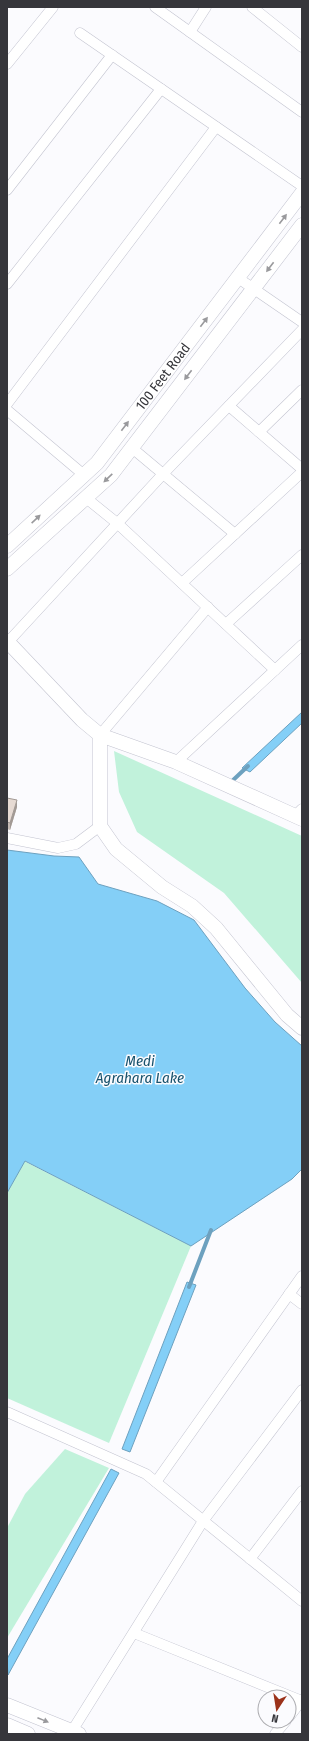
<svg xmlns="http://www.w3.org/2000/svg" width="309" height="1741" viewBox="0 0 309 1741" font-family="'Fira Sans Condensed',sans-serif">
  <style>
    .green { fill: #c1f2db }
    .water { fill: #84cff7; stroke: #6da1bf }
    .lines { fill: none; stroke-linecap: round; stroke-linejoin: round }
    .stream { stroke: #6da1bf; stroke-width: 4 }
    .street-casing { stroke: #c3c4d0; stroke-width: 11 }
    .secondary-casing { stroke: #c3c4d0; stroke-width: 15 }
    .street { stroke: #fff; stroke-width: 10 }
    .secondary { stroke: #fff; stroke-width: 14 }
    .wall { fill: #c6bbb5 }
    .shaded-wall { fill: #a19994 }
    .building { fill: #e6dad3; stroke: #a19994 }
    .oneway { fill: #9a9a9d }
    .labels { text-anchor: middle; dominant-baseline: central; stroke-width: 3; stroke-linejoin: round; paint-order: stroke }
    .street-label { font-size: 14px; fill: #36363b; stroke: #fbfbfe }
    .water-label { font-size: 15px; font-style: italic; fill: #17526d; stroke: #fbfbfe }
  </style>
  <rect width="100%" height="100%" fill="#fbfbfe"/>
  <g class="green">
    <path d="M114,751L302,836V983L224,893L137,832L119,792Z"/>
    <path d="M24,1161L191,1246L109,1443L7,1398V1193Z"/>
    <path d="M65,1449L109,1468L7,1638V1528L25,1494Z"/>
  </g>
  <g class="water">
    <path d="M302,712V723L250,772L242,768Z"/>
    <path d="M7,850L54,856L79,857L98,884L157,901L194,920L245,988L275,1022L302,1046V1169L292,1179L191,1246L25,1161L7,1193Z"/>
    <path d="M187,1282L196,1285L130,1452L122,1449Z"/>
    <path d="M111,1469L119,1473L8,1675L7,1659Z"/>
  </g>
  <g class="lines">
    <g class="stream">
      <path d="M230,783L248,766"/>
      <path d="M189,1287L211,1230"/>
    </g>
    <defs>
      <g id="street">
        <path d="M155,7L190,32L206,7"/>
        <path d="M252,7L302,47"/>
        <path d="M190,32L302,112"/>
        <path d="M80,33L302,186"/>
        <path d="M7,64L53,7"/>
        <path d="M7,190L112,55"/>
        <path d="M238,278L302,322"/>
        <path d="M7,284L161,89"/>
        <path d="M7,404L216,127"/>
        <path d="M229,406L302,469"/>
        <path d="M7,410L84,475"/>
        <path d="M259,432L302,390"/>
        <path d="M132,448L235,534"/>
        <path d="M86,498L117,523L275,670"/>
        <path d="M182,583L302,472"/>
        <path d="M226,624L302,555"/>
        <path d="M8,642L163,474L302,330"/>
        <path d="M100,735L208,607"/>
        <path d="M176,762L302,645"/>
        <path d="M295,816L302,809"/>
        <path d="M7,838L58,848L76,844L100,826"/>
        <path d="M289,1294L302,1304"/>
        <path d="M7,1412L146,1474L302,1601"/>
        <path d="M156,1482L302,1276"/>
        <path d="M250,1559L302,1491"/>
        <path d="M134,1633L302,1701"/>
        <path d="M289,1717L302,1700"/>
        <path d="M72,1731L203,1521L302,1390"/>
        <path d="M275,1734L286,1721"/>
      </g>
      <g id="secondary">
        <path id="s1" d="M7,546L97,463L302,193"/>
        <path d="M7,569L111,475L302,225"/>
        <path d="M7,641L82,720L100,735V826L116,849L162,887L192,906L216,928L287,1015L302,1028"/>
        <path d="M100,735L176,762L302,819"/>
        <path d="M7,1705L79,1734"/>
        <path d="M7,1725L28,1734"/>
      </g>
    </defs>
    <use href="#street" class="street-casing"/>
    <use href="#secondary" class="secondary-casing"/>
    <use href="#street" class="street"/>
    <use href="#secondary" class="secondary"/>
  </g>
  <path class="wall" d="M7,798L17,807L10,830L7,829Z"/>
  <path class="shaded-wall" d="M17,800V807L10,830V823Z"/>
  <path class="building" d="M7,798L17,800L10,823L7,822Z"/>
  <defs><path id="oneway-solid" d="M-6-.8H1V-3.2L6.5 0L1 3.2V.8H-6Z"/></defs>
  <g class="oneway">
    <use href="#oneway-solid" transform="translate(283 219) rotate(-53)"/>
    <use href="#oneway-solid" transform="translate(270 267) rotate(127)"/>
    <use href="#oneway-solid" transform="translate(204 322) rotate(-53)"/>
    <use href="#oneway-solid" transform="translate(188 375) rotate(127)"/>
    <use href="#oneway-solid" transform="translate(125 426) rotate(-53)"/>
    <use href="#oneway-solid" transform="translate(108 478) rotate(136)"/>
    <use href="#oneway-solid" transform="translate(36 519) rotate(-43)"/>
    <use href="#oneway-solid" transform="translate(43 1720) rotate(22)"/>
  </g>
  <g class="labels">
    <g class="street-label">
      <text stroke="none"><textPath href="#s1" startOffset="231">100 Feet Road</textPath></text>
    </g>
    <g class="water-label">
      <text x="140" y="1061">Medi<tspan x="140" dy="17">Agrahara Lake</tspan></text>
    </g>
  </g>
  <rect width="309" height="1741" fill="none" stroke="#36363b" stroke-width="16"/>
  <g transform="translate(277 1709) rotate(192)"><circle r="19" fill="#fbfbfe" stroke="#acacb0"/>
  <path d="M0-3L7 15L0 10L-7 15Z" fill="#9b321a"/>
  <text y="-6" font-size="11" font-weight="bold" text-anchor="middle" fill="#36363b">N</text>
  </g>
</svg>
